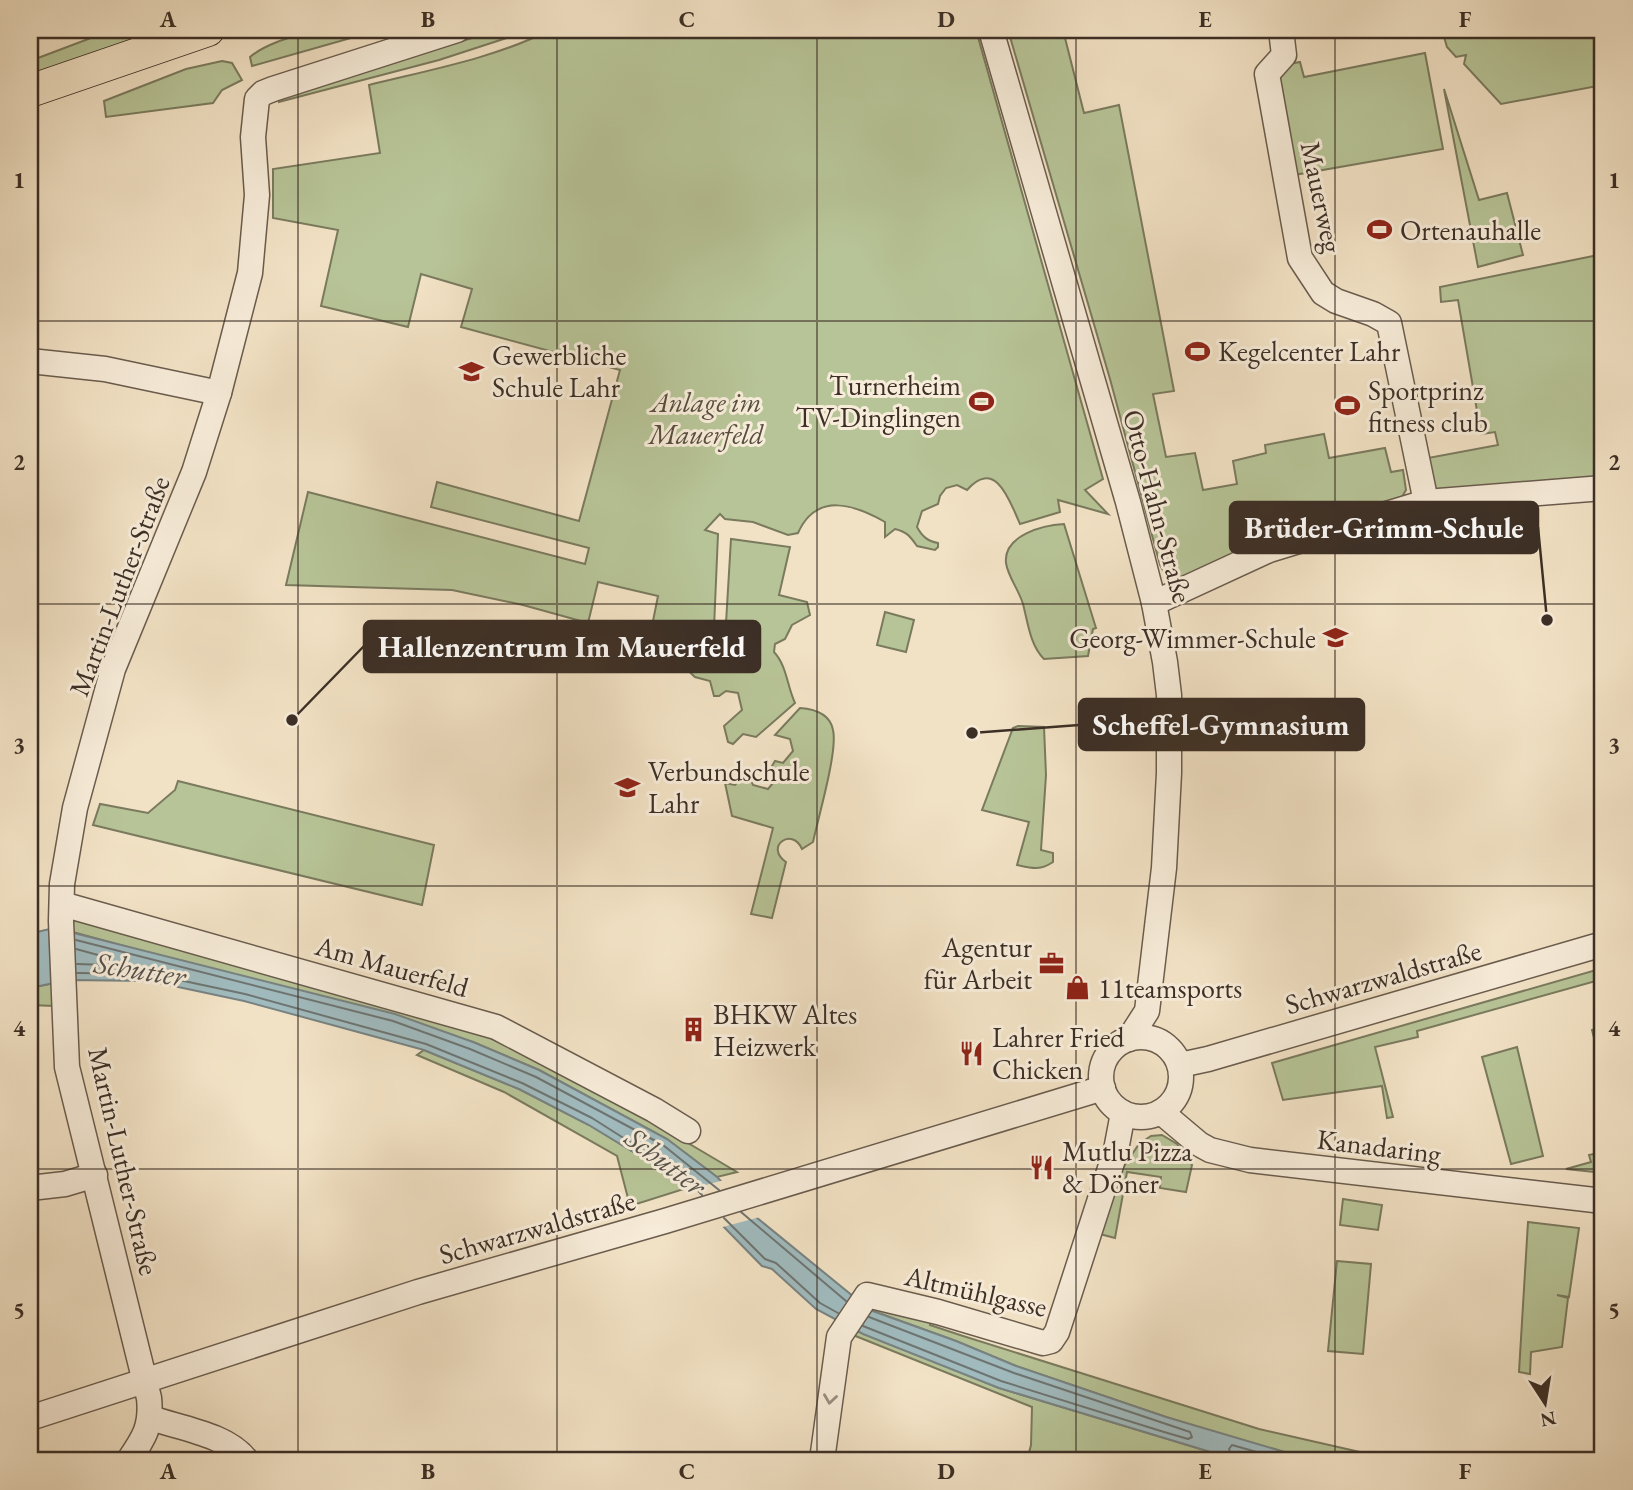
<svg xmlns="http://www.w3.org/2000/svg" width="1633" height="1490" viewBox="0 0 1633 1490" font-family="'EB Garamond',serif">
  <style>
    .green { fill: #b7c497; stroke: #7a7a5e; stroke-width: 2 }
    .water { fill: #a0bbbf; stroke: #788382; stroke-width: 2 }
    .pier { fill: #f2e2c5 }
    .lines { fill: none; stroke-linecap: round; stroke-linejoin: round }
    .shore { stroke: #6e7572; stroke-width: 2 }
    .minor-casing { stroke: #6a5c4e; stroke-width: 27 }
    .major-casing { stroke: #3c2f26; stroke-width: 34 }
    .minor { stroke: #f7ecd9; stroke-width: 24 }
    .major { stroke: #f2e2c5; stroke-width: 32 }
    .oneway { stroke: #9a8e80 }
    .grid { fill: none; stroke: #3c2f26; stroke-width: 2; stroke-opacity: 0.55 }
    .labels { text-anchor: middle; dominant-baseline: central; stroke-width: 6; stroke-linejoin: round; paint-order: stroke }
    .street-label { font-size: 28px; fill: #3c2f26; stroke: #f7ecd9 }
    .poi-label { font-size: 28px; fill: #3c2f26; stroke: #f7ecd9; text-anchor: start }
    .park-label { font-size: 28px; font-style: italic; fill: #554d3d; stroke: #f7ecd9 }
    .water-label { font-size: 30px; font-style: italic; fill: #55524c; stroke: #f7ecd9 }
    .leader { fill: none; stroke: #3c2f26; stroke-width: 2.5 }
    .callout-dot { fill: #3c2f26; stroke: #f7ecd9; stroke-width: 2.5 }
    .callout { fill: #3c2f26; stroke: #3c2f26; stroke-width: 2.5 }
    .callout-label { font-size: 30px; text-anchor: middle; font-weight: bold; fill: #fff }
    .neatline { fill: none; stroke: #3c2f26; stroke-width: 2.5 }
    .grid-label { font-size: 23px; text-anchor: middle; font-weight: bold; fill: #3c2f26 }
  </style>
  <rect width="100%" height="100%" fill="#f2e2c5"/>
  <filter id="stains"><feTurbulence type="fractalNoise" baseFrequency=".00286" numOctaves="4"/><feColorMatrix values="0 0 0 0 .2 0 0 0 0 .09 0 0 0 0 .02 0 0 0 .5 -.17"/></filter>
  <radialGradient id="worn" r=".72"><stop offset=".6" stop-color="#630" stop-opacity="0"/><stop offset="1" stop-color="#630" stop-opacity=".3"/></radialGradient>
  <g class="green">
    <path d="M112,30H169L30,81V61Z"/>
    <path d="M316,30H379L252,66L250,57C268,42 293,37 316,30Z"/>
    <path d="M498,30H517L519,34L439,60L279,102V97Z"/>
    <path d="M550,30H976L1103,479L1085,490L1108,514L1058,500L1060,512L1020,524C1010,502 996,457 967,490L957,485L946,488L940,496L938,504L922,511L917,527C922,536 927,541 938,543V547L935,550L917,546C910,536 907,532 895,529L885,537V522C854,504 816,492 798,533L788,535L753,522L725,519L720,514L705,530L718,534L714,628L708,637L711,645L738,646L739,639L730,634L726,623L731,539L790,547L779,595L807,602L810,615L792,625L785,639L775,644L774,652C787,666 787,686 795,703L756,737L743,734L733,744L728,742L724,726L742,710L738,693L726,691L719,696H714L710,681L695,677L682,665L646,656L658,596L598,582L588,623L523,605L452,590L286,585L308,492L585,564L589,548L431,507L437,482L579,521L620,370L461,327L472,289L421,274L408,327L321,306L338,230L273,218V169L380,153L369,85C429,70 495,58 550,30Z"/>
    <path d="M1008,30H1063L1084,113L1119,105L1174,391L1153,394L1166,457L1195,453L1203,490L1237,484L1233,461L1266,453L1265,445L1324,434L1329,458L1385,448L1391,472L1403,470L1406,490L1402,497L1298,526L1248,546L1176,580L1166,576L1160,565L1110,379Z"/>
    <path d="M1442,30H1603V85L1501,104L1464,64L1466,55L1456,57L1447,47Z"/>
    <path d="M1425,53L1443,149L1294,175L1274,75L1279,66L1300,62L1304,77Z"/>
    <path d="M222,61L232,63L242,80L222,90L213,103L106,117L104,101L186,69Z"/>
    <path d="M1444,89L1479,200L1507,193L1523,255L1478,267Z"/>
    <path d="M1603,254V477L1436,495L1428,458L1498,445L1495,432L1481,434L1458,300L1441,302L1440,287Z"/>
    <path d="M1064,524L1096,628L1093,629L1088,656L1044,659C1030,645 1028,623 1023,604C1019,590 1008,577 1006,563C1003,535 1044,525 1064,524Z"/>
    <path d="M885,612L914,620L906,652L877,645Z"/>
    <path d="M800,708C814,709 830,714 833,730C838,751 818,818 813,842L802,849C792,826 764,847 786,862L772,918L751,914L773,828L732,816L725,783L735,785L744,775H749L753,785L768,789L778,777L772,766L775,761L783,763L793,751L790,739L775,735Z"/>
    <path d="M1018,726L1044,727L1046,775L1041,850L1053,853V862C1040,871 1031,868 1017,865L1029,822L982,810L1013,728Z"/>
    <path d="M178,781L434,845L422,905L93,825L100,804L148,813L175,790Z"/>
    <path d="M68,920H75L484,1035L583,1081L737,1172L717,1177L667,1139L539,1070L473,1042L69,931Z"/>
    <path d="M1603,968V979L1417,1031L1418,1037L1375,1047L1393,1117L1387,1118L1382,1086L1283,1100L1272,1063Z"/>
    <path d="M54,983V1006L30,1005V988Z"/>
    <path d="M1603,1027V1073L1592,1030Z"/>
    <path d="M1517,1047L1543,1156L1511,1164L1482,1057Z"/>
    <path d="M424,1050L519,1089L589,1125L653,1164L681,1183L684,1189L630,1206L617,1156L504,1092L417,1055Z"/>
    <path d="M1162,1135L1177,1144L1192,1165L1186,1192L1160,1188L1161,1177L1127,1172L1115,1238L1096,1233L1120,1172L1139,1144L1151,1136Z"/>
    <path d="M1603,1152V1173L1566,1169L1591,1162L1589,1155Z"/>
    <path d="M1343,1199L1382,1205L1378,1230L1340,1225Z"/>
    <path d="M1528,1222L1579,1228L1569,1297L1557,1295L1568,1298L1562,1347L1531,1352L1530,1374L1519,1372Z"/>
    <path d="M1337,1261L1371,1264L1363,1354L1328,1351Z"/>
    <path d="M874,1301L931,1316L930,1325L960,1335L1259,1429L1395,1460H1312L1263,1447L1166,1417L1016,1366L956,1341L870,1310Z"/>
    <path d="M857,1330L999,1388L1237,1460H1027L1031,1445L1032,1407L853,1335Z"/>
  </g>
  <path class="water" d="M54,928L395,1014L473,1042L539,1070L667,1139L717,1177L756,1217L870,1310L956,1341L1016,1366L1166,1417L1312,1460H1237L999,1388L863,1334L816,1309L772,1269L762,1266L681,1183L653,1164L589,1125L519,1089L424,1050L244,1001L150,981L68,980L30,988V963L36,953L30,945V931L37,932Z"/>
  <path class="pier" d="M724,1180L760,1217L719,1228L684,1191Z"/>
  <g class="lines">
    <g class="shore">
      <path d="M76,940L393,1021L470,1049L536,1077L663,1145L719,1190"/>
      <path d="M76,949L109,958L111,961L108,965L77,964"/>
      <path d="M77,973L151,974L245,994L426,1044L522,1083L592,1118L685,1177L702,1195"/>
      <path d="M741,1212L846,1301"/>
      <path d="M724,1218L765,1259L776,1263L820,1303L838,1313"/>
      <path d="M863,1326L1001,1381L1164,1432L1188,1439L1192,1437L1190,1432L1014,1373L869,1317"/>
      <path d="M1233,1460L1229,1449L1232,1445L1285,1460"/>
    </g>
    <defs>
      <g id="minor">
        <path d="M991,30L1128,502L1154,603L1165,662L1169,695V773L1164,868L1147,1011L1129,1039"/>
        <path d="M30,361L105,369L219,393"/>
        <path d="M1426,502L1603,488"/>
        <path d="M1154,603L1269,550L1426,502L1389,323L1373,314L1336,301L1323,293L1300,258L1267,74L1284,55L1281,30"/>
        <path d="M62,904L496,1027L654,1110L688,1131"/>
        <circle cx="1141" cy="1077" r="40"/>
        <path d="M1180,1065L1208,1059L1603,944"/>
        <path d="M1161,1112L1199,1144L1210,1150L1250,1160L1603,1201"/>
        <path d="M30,1188L65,1184L95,1175"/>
        <path d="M30,1418L418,1292L665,1221L1103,1088"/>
        <path d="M151,1418C180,1428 228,1435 246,1460"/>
        <path d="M129,1460C144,1438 152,1426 149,1398L67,1067L61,921L62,884L75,808L113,669L194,472L219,393L250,273L257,195L253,137L257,99L263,93L273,89L457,30"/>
        <path d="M822,1460L839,1337L867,1295L938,1312L1043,1343L1051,1341L1057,1332L1116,1150L1123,1113"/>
      </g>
      <path id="major" d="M30,91L208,30"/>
    </defs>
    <use href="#minor" class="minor-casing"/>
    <use href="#major" class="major-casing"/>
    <use href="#minor" class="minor"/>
    <use href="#major" class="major"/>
  </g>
  <defs><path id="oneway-chevron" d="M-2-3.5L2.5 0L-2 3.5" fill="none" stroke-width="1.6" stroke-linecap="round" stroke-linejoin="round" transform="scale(1.75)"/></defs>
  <use class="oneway" href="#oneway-chevron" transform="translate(830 1399) rotate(98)"/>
  <path class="grid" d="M298,30V1460M557,30V1460M817,30V1460M1076,30V1460M1335,30V1460M30,321H1603M30,604H1603M30,886H1603M30,1169H1603"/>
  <defs>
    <symbol id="stadium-bare" viewBox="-9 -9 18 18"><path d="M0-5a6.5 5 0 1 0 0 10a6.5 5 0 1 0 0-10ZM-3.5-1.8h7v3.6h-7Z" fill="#8f2418" stroke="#f7ecd9" stroke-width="2.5" paint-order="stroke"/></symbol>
    <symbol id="school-bare" viewBox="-9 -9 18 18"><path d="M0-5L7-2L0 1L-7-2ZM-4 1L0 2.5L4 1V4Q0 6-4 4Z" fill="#8f2418" stroke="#f7ecd9" stroke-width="2.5" paint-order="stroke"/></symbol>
    <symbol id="office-bare" viewBox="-9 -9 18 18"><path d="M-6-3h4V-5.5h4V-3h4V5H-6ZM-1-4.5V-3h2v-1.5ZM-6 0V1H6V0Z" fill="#8f2418" stroke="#f7ecd9" stroke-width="2.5" paint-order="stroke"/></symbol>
    <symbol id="shop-bare" viewBox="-9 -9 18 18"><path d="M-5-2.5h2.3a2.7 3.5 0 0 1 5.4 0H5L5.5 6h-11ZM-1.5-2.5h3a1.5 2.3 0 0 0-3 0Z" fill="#8f2418" stroke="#f7ecd9" stroke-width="2.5" paint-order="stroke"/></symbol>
    <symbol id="building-bare" viewBox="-9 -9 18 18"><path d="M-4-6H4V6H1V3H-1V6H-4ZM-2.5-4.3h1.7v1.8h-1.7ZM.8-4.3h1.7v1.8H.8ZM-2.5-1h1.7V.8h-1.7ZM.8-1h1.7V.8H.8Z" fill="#8f2418" stroke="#f7ecd9" stroke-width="2.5" paint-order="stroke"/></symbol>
    <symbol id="restaurant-bare" viewBox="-9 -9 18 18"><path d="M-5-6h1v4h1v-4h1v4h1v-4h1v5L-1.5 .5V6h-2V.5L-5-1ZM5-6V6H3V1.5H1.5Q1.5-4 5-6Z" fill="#8f2418" stroke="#f7ecd9" stroke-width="2.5" paint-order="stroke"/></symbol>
  </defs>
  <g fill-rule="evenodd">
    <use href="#stadium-bare" x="1362" y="212" width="35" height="35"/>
    <use href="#stadium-bare" x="1180" y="334" width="35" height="35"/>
    <use href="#school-bare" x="454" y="354" width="35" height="35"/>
    <use href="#stadium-bare" x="964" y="384" width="35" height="35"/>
    <use href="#stadium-bare" x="1330" y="388" width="35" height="35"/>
    <use href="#school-bare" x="1318" y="620" width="35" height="35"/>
    <use href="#school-bare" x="610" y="770" width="35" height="35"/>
    <use href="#office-bare" x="1034" y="946" width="35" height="35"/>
    <use href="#shop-bare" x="1060" y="970" width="35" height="35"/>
    <use href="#building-bare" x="676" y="1012" width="35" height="35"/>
    <use href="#restaurant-bare" x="954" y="1036" width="35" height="35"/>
    <use href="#restaurant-bare" x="1024" y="1150" width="35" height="35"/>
  </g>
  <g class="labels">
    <g class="street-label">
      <text transform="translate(1322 197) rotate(78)">Mauerweg</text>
      <text transform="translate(1158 506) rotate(75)">Otto-Hahn-Straße</text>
      <text transform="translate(119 586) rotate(-69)">Martin-Luther-Straße</text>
      <text transform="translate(392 966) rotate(16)">Am Mauerfeld</text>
      <text transform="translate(1383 977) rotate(-16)">Schwarzwaldstraße</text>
      <text transform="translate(1379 1146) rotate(7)">Kanadaring</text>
      <text transform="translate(124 1161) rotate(77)">Martin-Luther-Straße</text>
      <text transform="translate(537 1227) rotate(-16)">Schwarzwaldstraße</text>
      <text transform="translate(976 1291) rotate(13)">Altmühlgasse</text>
    </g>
    <g class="poi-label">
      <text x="1400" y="230">Ortenauhalle</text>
      <text x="1218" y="351">Kegelcenter Lahr</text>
      <text x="492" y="355">Gewerbliche<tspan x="492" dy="32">Schule Lahr</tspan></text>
      <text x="961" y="385" text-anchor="end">Turnerheim<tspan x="961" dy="32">TV-Dinglingen</tspan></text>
      <text x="1368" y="390">Sportprinz<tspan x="1368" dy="32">fitness club</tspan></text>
      <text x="1316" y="638" text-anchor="end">Georg-Wimmer-Schule</text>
      <text x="648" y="771">Verbundschule<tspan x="648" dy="32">Lahr</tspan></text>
      <text x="1032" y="947" text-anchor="end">Agentur<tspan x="1032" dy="32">für Arbeit</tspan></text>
      <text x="1098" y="988">11teamsports</text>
      <text x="713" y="1014">BHKW Altes<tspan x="713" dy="32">Heizwerk</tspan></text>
      <text x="992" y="1037">Lahrer Fried<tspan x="992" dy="32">Chicken</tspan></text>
      <text x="1062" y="1151">Mutlu Pizza<tspan x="1062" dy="32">&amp; Döner</tspan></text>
    </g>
    <g class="park-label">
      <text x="706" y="402">Anlage im<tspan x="706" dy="32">Mauerfeld</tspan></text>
    </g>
    <g class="water-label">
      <text transform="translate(140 969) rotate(9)">Schutter</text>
      <text transform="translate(666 1161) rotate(37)">Schutter</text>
    </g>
  </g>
  <path class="leader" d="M1547 620L1538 527M292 720L364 646M972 733L1079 725"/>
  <g class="callout-dot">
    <circle cx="1547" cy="620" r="7"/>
    <circle cx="292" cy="720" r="7"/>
    <circle cx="972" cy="733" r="7"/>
  </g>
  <g class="callout">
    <rect x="1230" y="502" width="308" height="51" rx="7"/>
    <rect x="364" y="621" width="396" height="51" rx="7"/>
    <rect x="1079" y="699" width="285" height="51" rx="7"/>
  </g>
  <g class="callout-label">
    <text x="1384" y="538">Brüder-Grimm-Schule</text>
    <text x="562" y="657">Hallenzentrum Im Mauerfeld</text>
    <text x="1221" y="735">Scheffel-Gymnasium</text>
  </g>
  <rect width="1633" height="1490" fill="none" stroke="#f2e2c5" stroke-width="77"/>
  <g transform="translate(1545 1403) rotate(168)" stroke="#f7ecd9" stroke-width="5" paint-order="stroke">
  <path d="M0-5L12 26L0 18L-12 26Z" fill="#3c2f26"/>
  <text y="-10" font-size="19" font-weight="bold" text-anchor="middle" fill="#3c2f26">N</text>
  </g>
  <rect x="38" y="38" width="1556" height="1414" class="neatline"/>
  <g class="grid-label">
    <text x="168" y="27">A</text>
    <text x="428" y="27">B</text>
    <text x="687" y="27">C</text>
    <text x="946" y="27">D</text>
    <text x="1205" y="27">E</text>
    <text x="1465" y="27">F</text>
    <text x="19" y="188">1</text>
    <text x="1614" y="188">1</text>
    <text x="19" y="470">2</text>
    <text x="1614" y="470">2</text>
    <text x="19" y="753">3</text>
    <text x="1614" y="753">3</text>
    <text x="19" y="1036">4</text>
    <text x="1614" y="1036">4</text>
    <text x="19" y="1318">5</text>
    <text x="1614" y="1318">5</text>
    <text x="168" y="1479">A</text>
    <text x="428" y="1479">B</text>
    <text x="687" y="1479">C</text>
    <text x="946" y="1479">D</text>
    <text x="1205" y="1479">E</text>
    <text x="1465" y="1479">F</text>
  </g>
  <rect width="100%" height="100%" filter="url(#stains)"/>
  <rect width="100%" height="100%" fill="url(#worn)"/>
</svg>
